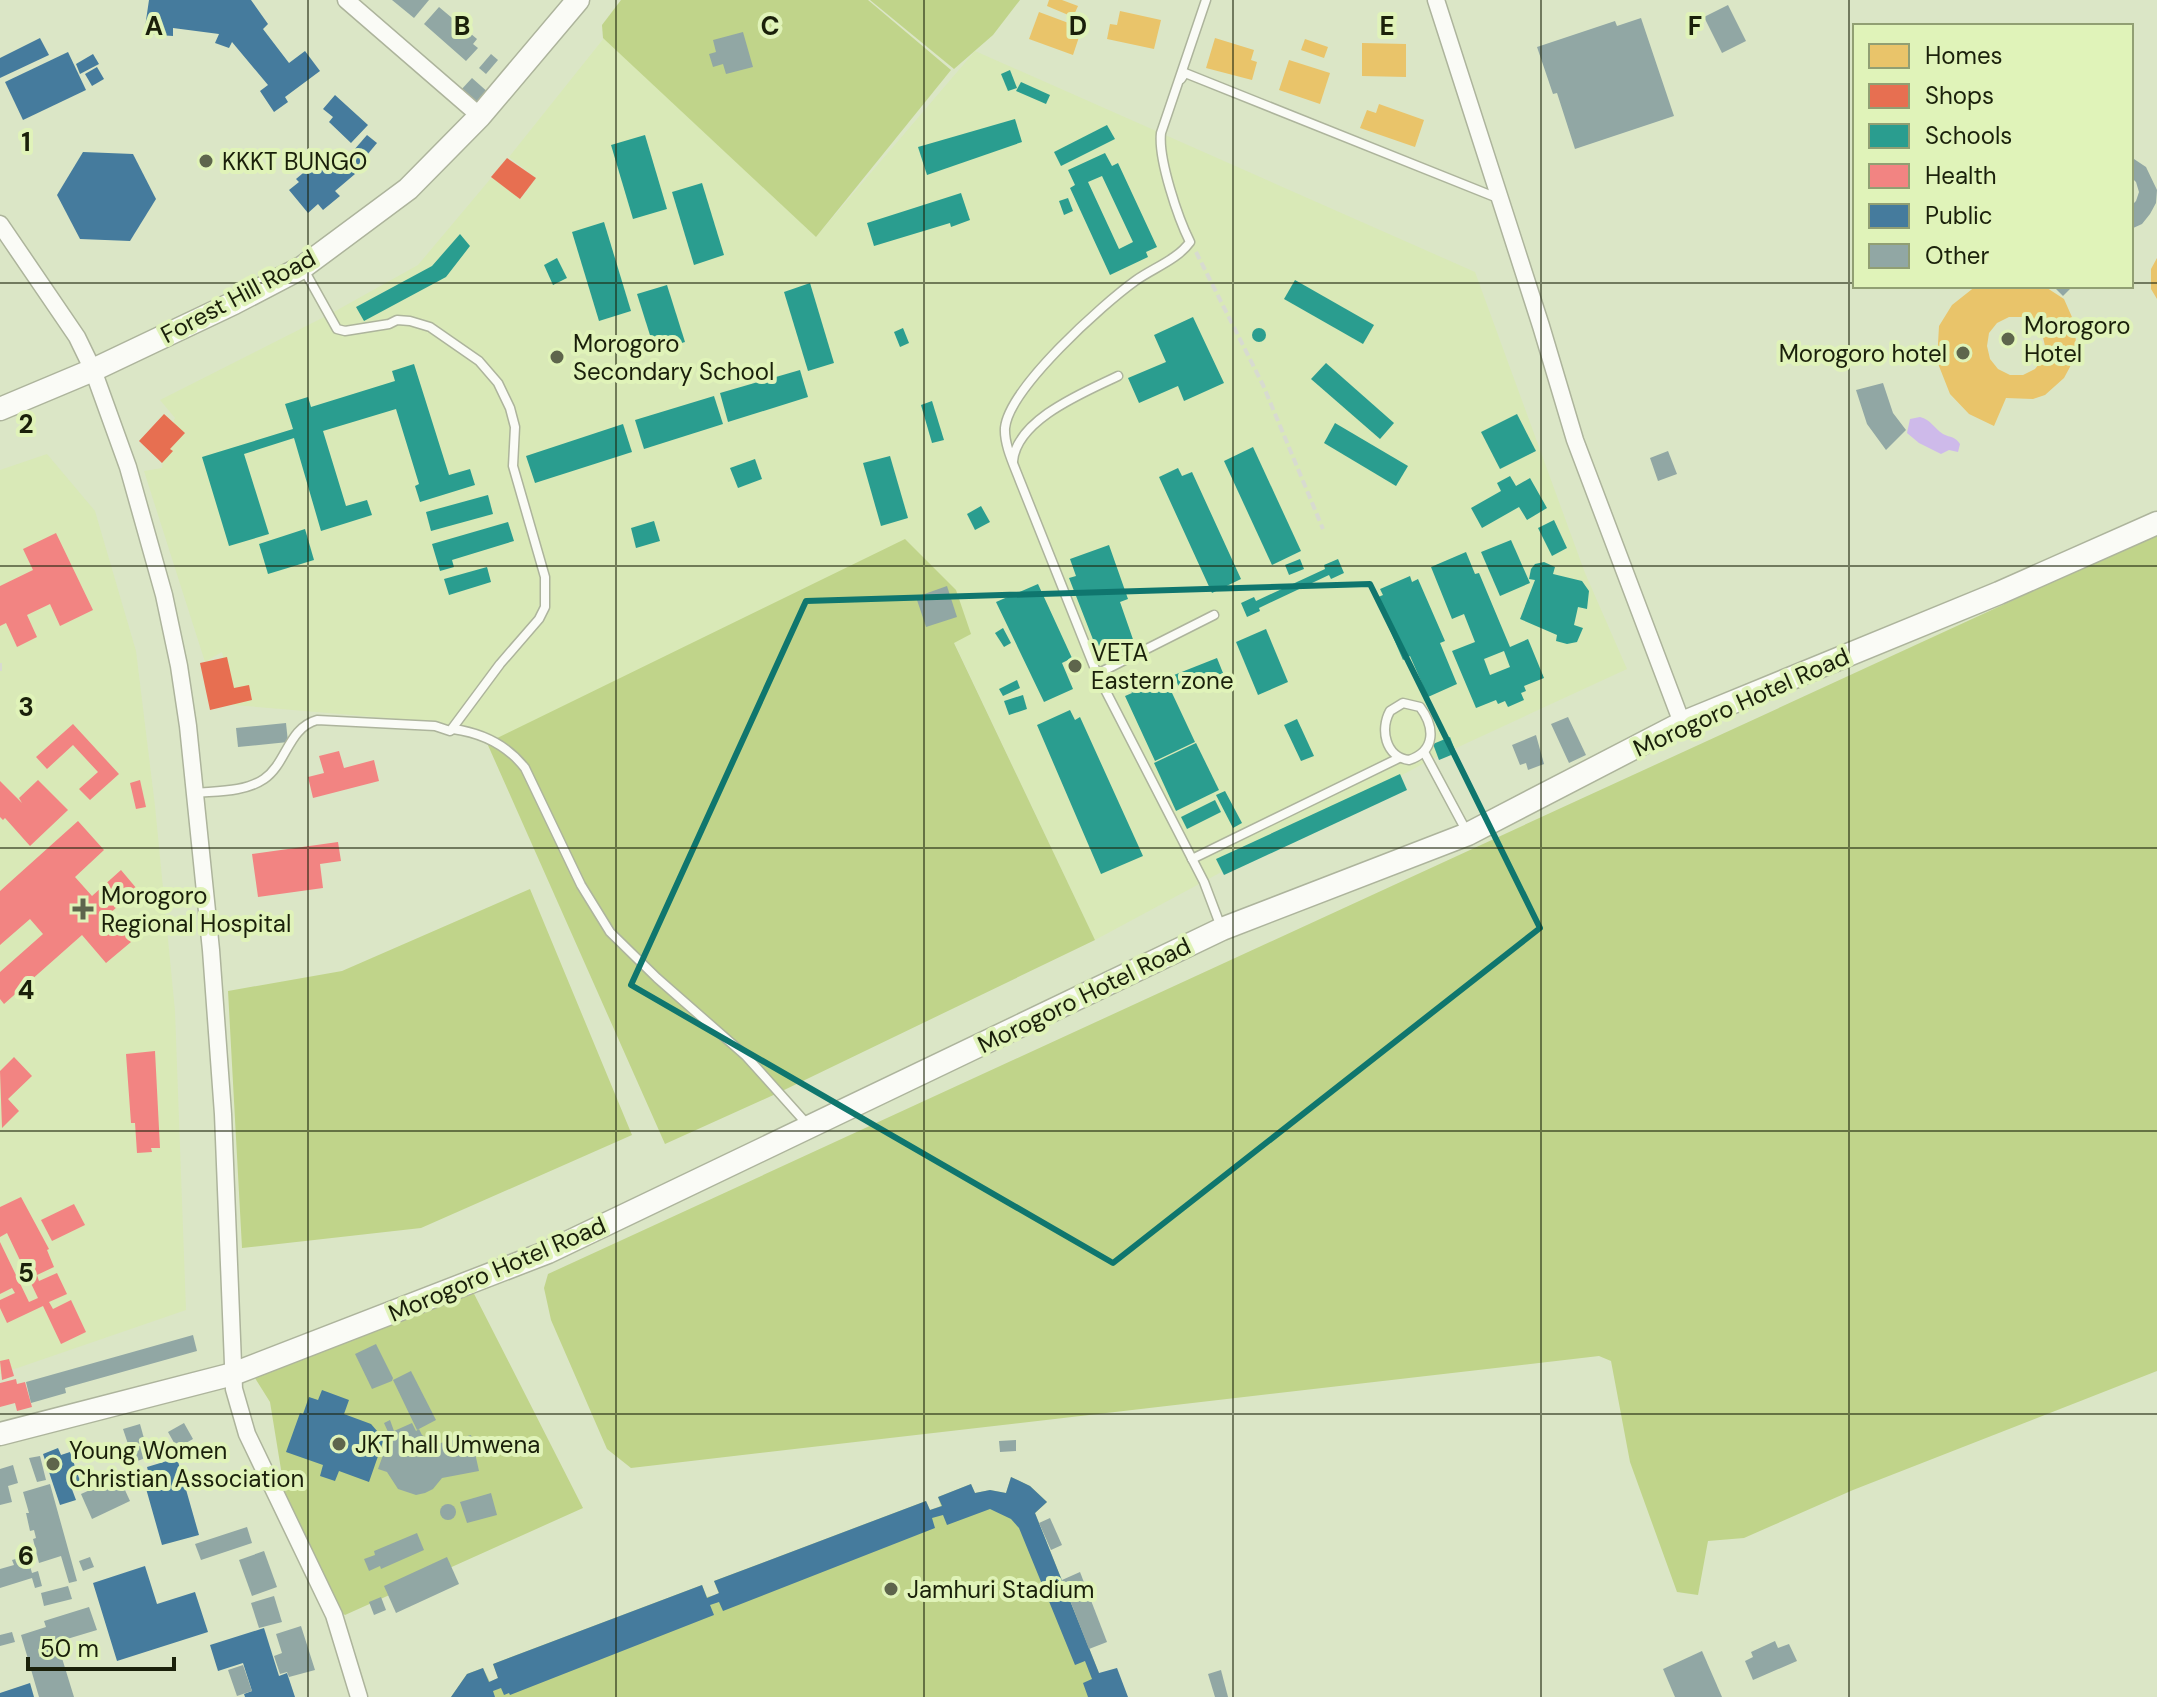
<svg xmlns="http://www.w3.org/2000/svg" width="2157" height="1697" viewBox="0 0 2157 1697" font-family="'DM Sans',sans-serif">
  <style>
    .built { fill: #d9e9b7 }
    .green { fill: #c0d48a }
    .water { fill: #cebaea }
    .homes { fill: #e9c46a; fill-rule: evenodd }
    .shops { fill: #e76f51 }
    .schools { fill: #2a9d8f; fill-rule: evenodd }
    .health { fill: #f28482 }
    .public { fill: #457b9d }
    .building { fill: #91a7a4 }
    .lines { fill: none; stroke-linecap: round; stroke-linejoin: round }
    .lane-casing { stroke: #adb49c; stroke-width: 11 }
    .street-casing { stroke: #adb49c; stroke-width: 19 }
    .secondary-casing { stroke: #adb49c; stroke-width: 25 }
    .path { stroke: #d8dbd0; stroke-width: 4; stroke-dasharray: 8 4; stroke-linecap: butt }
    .lane { stroke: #fafbf6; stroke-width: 8 }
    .street { stroke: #fafbf6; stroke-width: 16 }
    .secondary { stroke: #fafbf6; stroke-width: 22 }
    .marked { fill: none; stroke: #0f766e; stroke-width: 6; stroke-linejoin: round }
    .grid { fill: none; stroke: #1a200a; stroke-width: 2; stroke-opacity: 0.55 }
    .poi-dot { fill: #5e654c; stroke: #e0f3b9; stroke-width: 3 }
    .labels { text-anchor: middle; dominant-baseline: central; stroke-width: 8; stroke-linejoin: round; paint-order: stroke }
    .poi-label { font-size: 24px; fill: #1a200a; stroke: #e0f3b9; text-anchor: start }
    .street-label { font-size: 24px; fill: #1a200a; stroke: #e0f3b9 }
    .grid-label { font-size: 26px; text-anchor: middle; font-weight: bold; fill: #1a200a; stroke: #e0f3b9; stroke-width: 8; stroke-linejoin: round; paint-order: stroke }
  </style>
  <rect width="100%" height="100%" fill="#dbe6c6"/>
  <g class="built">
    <path d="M604,38L816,237L975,51L1475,272L1585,573L1627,669L1428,761L1095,940L954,642L488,743L411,720L234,705L222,652L205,662L144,471L162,468L166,440L175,418L160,400L332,313L418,265L492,177L521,199L536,178L509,157Z"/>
    <path d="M47,454L95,511L136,651L155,806L175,1011L186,1310L0,1374V470Z"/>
  </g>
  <g class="green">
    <path d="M621,0H868L951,70L816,237L603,38L602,25Z"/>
    <path d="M870,0H1020L993,35L954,69Z"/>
    <path d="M2157,534V1371L1853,1490L1744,1538L1708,1541L1698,1595L1677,1592L1630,1462L1611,1361L1599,1356L631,1468L607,1449L551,1320L544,1288L548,1274Z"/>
    <path d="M905,539L956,590L971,634L954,643L1095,940L780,1092L665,1144L487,743Z"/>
    <path d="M530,889L632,1135L421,1228L242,1248L228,991L342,971Z"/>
    <path d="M468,1282L583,1508L345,1615L333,1606L294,1549L270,1402L253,1375Z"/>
    <path d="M1011,1477L1030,1486L1047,1502L1035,1513L1099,1673L1128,1697H451L467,1674L483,1668L490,1682L498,1678L493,1664L702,1585L707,1597L719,1594L714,1581L926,1501L930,1510L941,1506L938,1497L971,1484L975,1493L990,1490L1006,1493Z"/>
  </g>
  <path class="water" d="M1920,417C1931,420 1934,428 1943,434C1951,438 1955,436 1960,444L1958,452L1949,450L1941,454L1919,443L1907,433L1910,419Z"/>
  <g class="homes">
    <path d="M1049,0H1062L1078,6L1073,17L1047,6Z"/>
    <path d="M1120,11L1161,20L1154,49L1107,39L1110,24L1117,25Z"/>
    <path d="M1039,12L1082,28L1073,55L1029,39Z"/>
    <path d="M1215,38L1254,50L1251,60L1257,62L1252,80L1206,68Z"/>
    <path d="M1305,39L1328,47L1324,58L1301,50Z"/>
    <path d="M1362,43L1406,44V77L1362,76Z"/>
    <path d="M1289,60L1330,73L1320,104L1279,90Z"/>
    <path d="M1379,104L1424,120L1415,147L1360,128L1367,110L1376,113Z"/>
    <path d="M2157,258V299L2151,289V269Z"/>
    <path d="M1976,286H2044L2064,299L2075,324L2076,347L2071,365L2064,378L2045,395L2033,399L2006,398L1994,426L1969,414L1950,394L1937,361L1939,326L1952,305ZM2009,317H2022L2034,323L2042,333L2045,346L2043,359L2035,369L2023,375H2010L1998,369L1990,359L1987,346L1989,333L1997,323Z"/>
  </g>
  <g class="shops">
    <path d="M507,158L536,178L520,199L491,177Z"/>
    <path d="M164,414L185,433L170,449L173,451L162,463L139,441Z"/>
    <path d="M227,657L234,688L249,685L252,700L210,710L200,663Z"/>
  </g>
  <g class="schools">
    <path d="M1010,70L1017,88L1008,91L1001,74Z"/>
    <path d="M1021,82L1050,95L1046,104L1016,91Z"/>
    <path d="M1015,119L1022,142L927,175L918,147Z"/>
    <path d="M1107,125L1115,139L1061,166L1054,152Z"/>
    <path d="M645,135L667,209L633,219L611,145Z"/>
    <path d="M1105,153L1112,166L1118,163L1157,247L1146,252L1148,257L1110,275L1070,188L1075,185L1068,170ZM1102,176L1133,242L1119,249L1088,182Z"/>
    <path d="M702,183L724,255L694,265L672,192Z"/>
    <path d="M961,193L970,220L951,227L950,223L874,246L867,223Z"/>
    <path d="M1068,198L1073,211L1064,215L1059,201Z"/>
    <path d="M604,222L631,311L599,321L572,232Z"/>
    <path d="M460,234L470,246L446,277L364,321L356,307L432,266Z"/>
    <path d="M557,258L567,278L553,285L544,265Z"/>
    <path d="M1295,280L1374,325L1363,344L1284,299Z"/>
    <path d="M810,283L834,363L808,371L784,292Z"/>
    <path d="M667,285L685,342L655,351L637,294Z"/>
    <path d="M1193,317L1224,383L1184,401L1178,386L1139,403L1128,378L1166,362L1154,335Z"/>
    <path d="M903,328L909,343L900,347L894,332Z"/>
    <circle cx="1259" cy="335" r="7"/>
    <path d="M1326,363L1394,423L1380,439L1311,379Z"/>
    <path d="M414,364L449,475L470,469L475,485L420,502L415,486L419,484L396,409L323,431L346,506L367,500L372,515L321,531L294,438L244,454L269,534L229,546L202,457L293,429L285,404L308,397L311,407L395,381L392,371Z"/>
    <path d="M800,370L808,397L728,422L720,393Z"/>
    <path d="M714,396L723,424L644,449L635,420Z"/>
    <path d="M932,401L944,440L932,443L921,405Z"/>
    <path d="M1517,414L1536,451L1500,469L1481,432Z"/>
    <path d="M1335,423L1408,466L1396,486L1324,443Z"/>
    <path d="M623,424L632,452L535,483L526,456Z"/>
    <path d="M1253,447L1301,551L1272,565L1224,461Z"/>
    <path d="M890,456L908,518L881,526L863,463Z"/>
    <path d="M755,459L762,479L738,488L730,468Z"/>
    <path d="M1178,468L1182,476L1192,472L1241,579L1212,593L1159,477Z"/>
    <path d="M1510,476L1516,486L1530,478L1547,508L1527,520L1519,507L1482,528L1471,508L1501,491L1497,483Z"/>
    <path d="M488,495L493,514L431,531L426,512Z"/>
    <path d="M981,506L990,522L975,530L967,514Z"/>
    <path d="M1554,520L1567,548L1552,556L1538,528Z"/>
    <path d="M654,521L660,541L636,548L631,528Z"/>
    <path d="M508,522L514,541L452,560L454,567L440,571L432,544Z"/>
    <path d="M305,529L314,560L268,574L259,544Z"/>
    <path d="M1511,540L1530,583L1500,596L1481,552Z"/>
    <path d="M1109,545L1128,599L1120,602L1136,648L1101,660L1069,578L1076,576L1070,559Z"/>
    <path d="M1466,552L1475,574L1479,573L1510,647L1528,639L1544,678L1524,686L1526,691L1521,693L1524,700L1508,707L1505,701L1498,704L1496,700L1476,708L1452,651L1475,642L1464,614L1452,619L1431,567ZM1504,651L1510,667L1490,675L1484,659Z"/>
    <path d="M1300,559L1304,569L1289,575L1285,565Z"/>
    <path d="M1338,559L1344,573L1331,579L1329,575L1259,608L1260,611L1247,617L1241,603L1254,597L1256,601L1325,569L1324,565Z"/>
    <path d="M1544,562L1555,567L1553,574L1582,581L1589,591L1587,609L1578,607L1574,625L1583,628L1577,642L1567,644L1556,641L1557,635L1520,619L1535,580L1529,579L1531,569L1535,564Z"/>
    <path d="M487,567L491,582L449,595L444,579Z"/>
    <path d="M1410,576L1412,582L1418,579L1445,641L1440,643L1457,684L1428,697L1410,656L1403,660L1376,598L1383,595L1380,589Z"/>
    <path d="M1038,584L1072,658L1062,663L1073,689L1044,702L996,602Z"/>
    <path d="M1003,628L1011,643L1004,647L995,633Z"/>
    <path d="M1266,629L1288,682L1258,695L1236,642Z"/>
    <path d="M1217,658L1223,673L1180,690L1174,675Z"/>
    <path d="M1152,673L1156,682L1165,678L1195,742L1155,761L1125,696L1132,693L1128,684Z"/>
    <path d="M1017,680L1020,688L1003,696L999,689Z"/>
    <path d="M1023,695L1027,709L1009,715L1004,701Z"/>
    <path d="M1070,710L1075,720L1080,717L1143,856L1101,874L1037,725Z"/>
    <path d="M1297,719L1314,756L1301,761L1284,725Z"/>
    <path d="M1450,737L1456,753L1439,760L1433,744Z"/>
    <path d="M1196,743L1219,790L1176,811L1154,763Z"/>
    <path d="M1400,774L1407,790L1224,875L1216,859Z"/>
    <path d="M1225,791L1242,823L1233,828L1216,795Z"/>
    <path d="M1215,800L1221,812L1187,829L1181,817Z"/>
  </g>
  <g class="health">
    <path d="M56,533L93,610L60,626L50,604L27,615L37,637L17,647L6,623L0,626V586L33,570L23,549Z"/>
    <path d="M73,724L119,774L90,800L79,789L98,772L73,745L47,769L36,757Z"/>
    <path d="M339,751L344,768L374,760L379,781L313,798L308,777L324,773L319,756Z"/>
    <path d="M38,780L68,810L30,846L5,818L3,820L0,817V781L22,803L19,798Z"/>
    <path d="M140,780L146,807L136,809L130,783Z"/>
    <path d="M78,821L104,850L75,877L92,896L121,870L137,889L108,915L131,942L106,963L82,935L4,1004L0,999V972L43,934L30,919L0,945V891Z"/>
    <path d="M338,842L341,861L320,864L323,888L258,897L252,854Z"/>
    <path d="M155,1051L160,1148H151L152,1152L137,1153L135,1123H131L126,1054Z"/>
    <path d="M14,1057L32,1076L8,1099L19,1111L2,1128L0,1071Z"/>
    <path d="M21,1197L49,1249L47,1250L54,1267L37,1275L39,1281L57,1273L67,1294L49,1302L53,1309L71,1300L86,1332L61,1344L43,1306L7,1323L0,1308V1300L15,1293L12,1288L0,1294V1242L29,1302L38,1298L7,1233L0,1237V1207Z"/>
    <path d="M74,1204L85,1225L52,1241L41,1220Z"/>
    <path d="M9,1359L14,1376L2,1380L0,1361Z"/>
    <path d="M16,1379L17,1384L25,1382L32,1407L17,1411L15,1403L0,1407V1383Z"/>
  </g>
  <g class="public">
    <path d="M149,0H251L268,24L263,29L289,63L305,51L320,71L285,97L288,102L274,112L260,91L268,85L232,42L229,48L215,43L219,34L173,28V36L144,34Z"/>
    <path d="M40,38L49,55L0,78V58Z"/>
    <path d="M68,52L86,90L23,120L5,82Z"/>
    <path d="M93,54L99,64L80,74L76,64Z"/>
    <path d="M97,67L104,79L92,86L85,74Z"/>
    <path d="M335,95L368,125L351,143L329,122L333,117L323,109Z"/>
    <path d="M367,135L377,143L357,167L347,158Z"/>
    <path d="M339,150L352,165L349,167L355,174L335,191L340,196L323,210L318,204L308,213L289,190L299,182L296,179L315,163L319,168Z"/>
    <path d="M83,152L133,154L156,199L130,241L80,239L57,195Z"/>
    <path d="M322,1390L349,1400L344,1414L371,1424L384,1439L369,1482L339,1471L335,1481L320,1476L323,1465L286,1452L300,1413L303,1414L309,1397L318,1400Z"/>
    <path d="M58,1448L61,1455L70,1452L80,1481L70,1484L76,1500L60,1505L43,1454Z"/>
    <path d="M177,1458L199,1535L162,1545L145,1485L151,1483L147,1467Z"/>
    <path d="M1011,1477L1030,1486L1047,1502L1035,1513L1099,1673L1117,1668L1128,1697H1088L1083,1683L1092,1679L1085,1661L1075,1665L1019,1528L1011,1519L990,1509L947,1525L943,1515L932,1518L935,1528L723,1611L719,1602L710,1605L714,1615L510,1695L509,1693L504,1695L501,1688L493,1691L495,1697H451L467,1674L483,1668L489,1682L498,1678L493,1664L702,1585L707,1598L719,1593L714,1581L926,1501L930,1510L942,1506L938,1497L971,1484L975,1493L990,1490L1006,1493Z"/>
    <path d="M145,1566L157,1604L195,1592L208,1632L117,1661L93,1583Z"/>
    <path d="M264,1628L279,1676L287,1673L295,1697H245L244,1694L252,1691L243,1663L218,1671L210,1645Z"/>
    <path d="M30,1683L34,1697H0V1693Z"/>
  </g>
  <g class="building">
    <path d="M392,0H429L414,18Z"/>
    <path d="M1728,5L1746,41L1722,53L1704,17Z"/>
    <path d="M439,7L477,39L473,44L478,48L466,61L424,24Z"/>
    <path d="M1641,18L1674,116L1575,149L1557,93L1553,94L1537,47L1615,21L1617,26Z"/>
    <path d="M743,32L753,67L726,74L723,64L713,67L709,54L716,52L713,40Z"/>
    <path d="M491,54L498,60L486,74L479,68Z"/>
    <path d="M472,78L490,94L478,107L460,91Z"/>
    <path d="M2131,157L2146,167L2157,190L2156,203L2150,214L2142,224L2131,229V206L2136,201L2139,192L2136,182L2131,177Z"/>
    <path d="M2053,286H2073L2063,296Z"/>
    <path d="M1883,383L1893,413L1906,430L1886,450L1867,424L1856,390Z"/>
    <path d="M1668,451L1677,474L1658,481L1650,458Z"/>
    <path d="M947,586L957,617L926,627L916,597Z"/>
    <path d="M1568,717L1586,755L1569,763L1551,724Z"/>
    <path d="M286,723L288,742L238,747L236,728Z"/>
    <path d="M1536,735L1544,764L1528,770L1526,763L1520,765L1512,745Z"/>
    <path d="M193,1335L197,1351L65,1388L66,1393L31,1403L26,1382Z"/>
    <path d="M376,1344L393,1378L392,1381L372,1389L355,1354Z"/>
    <path d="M411,1371L436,1420L417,1430L393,1380Z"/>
    <path d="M390,1420L394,1431L412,1423L416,1431L419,1429L422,1435L437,1444L471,1435L479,1471L442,1478L433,1489L425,1493L416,1495L398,1489L387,1472L378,1469L388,1441L393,1443L384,1423Z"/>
    <path d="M184,1423L193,1439L177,1448L168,1432Z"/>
    <path d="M140,1424L145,1442L129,1447L123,1429Z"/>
    <path d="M1016,1440V1451L1000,1452L999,1441Z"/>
    <path d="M146,1444L150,1456L135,1462L131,1449Z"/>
    <path d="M40,1456L46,1480L37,1482L29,1458Z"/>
    <path d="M13,1465L18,1483L8,1486L12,1502L0,1505V1469Z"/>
    <path d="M119,1477L130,1501L92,1519L81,1494Z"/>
    <path d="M50,1484L77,1581L69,1583L61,1556L39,1563L33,1539L36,1538L34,1530L30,1531L26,1513H29L23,1492Z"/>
    <path d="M491,1493L497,1515L467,1523L460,1502Z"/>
    <circle cx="448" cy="1512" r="8"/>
    <path d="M1050,1518L1062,1545L1051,1550L1039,1523Z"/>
    <path d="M247,1527L252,1543L201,1560L195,1544Z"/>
    <path d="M417,1533L424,1550L381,1569L380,1566L369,1571L364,1559L375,1555L374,1551Z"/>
    <path d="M264,1551L277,1587L252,1596L239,1560Z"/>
    <path d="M27,1556L32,1573L38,1571L42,1586L35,1588L32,1578L0,1588V1569L14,1565L12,1560Z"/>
    <path d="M90,1557L94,1567L83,1571L79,1561Z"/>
    <path d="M447,1557L459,1584L396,1613L384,1586Z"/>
    <path d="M1080,1572L1107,1642L1089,1649L1062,1580Z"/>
    <path d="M68,1586L72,1599L44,1606L41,1593Z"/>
    <path d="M274,1596L282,1622L259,1628L251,1603Z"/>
    <path d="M381,1597L386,1610L374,1615L369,1602Z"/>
    <path d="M89,1607L97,1630L57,1642L74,1697H39L21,1635L46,1627L44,1621Z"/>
    <path d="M301,1626L315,1670L289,1677L287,1672L280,1674L274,1656L282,1653L276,1634Z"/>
    <path d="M12,1632L15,1642L0,1646V1635Z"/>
    <path d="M1775,1641L1778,1648L1789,1644L1797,1661L1753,1680L1745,1661L1753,1657L1751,1652Z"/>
    <path d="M1702,1651L1722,1697H1675L1663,1669Z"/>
    <path d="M243,1665L252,1691L237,1696L228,1670Z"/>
    <path d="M1221,1670L1228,1697H1215L1208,1674Z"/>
  </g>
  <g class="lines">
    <defs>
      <g id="lane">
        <path d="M1206,0L1161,133C1158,159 1178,218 1190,242C1177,260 1153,268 1135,281C1103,304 1009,388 1005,428C1004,445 1014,465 1020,481L1097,674L1204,882L1221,927"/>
        <path d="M1181,79L1185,73L1500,199"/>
        <path d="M303,268L337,329L345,331L389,324L397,320L410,321L430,327L479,361L498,383L510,408L515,427L513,466L545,577V607L539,619L500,664L451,730"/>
        <path d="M1013,461C1017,419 1085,392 1118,376"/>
        <path d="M1097,674L1214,615"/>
        <path d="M1403,703L1420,707C1435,727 1436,751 1409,760C1385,757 1380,729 1390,711Z"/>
        <path d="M1424,752L1468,834"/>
        <path d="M196,793C217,791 245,792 264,779C287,763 288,728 317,720L435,726L450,731L453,729C482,733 507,745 525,768L581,885L610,932L657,978L746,1056L807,1124"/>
        <path d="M1192,859L1399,758"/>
      </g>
      <g id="street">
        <path d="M346,0L480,116"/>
        <path d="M1436,0L1541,326L1575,440L1682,723"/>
        <path d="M0,224L77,337L93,370L128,467L164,595L179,666L188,726L211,950L223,1114L234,1389L247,1434L334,1615L359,1697"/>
      </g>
      <g id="secondary">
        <path d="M0,409L93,370L234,303L303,267L408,189L480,116L578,0"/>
        <path d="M0,1434L233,1374L548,1252L1222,929L1468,834L1682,723L1999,593L2157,523"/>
      </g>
    </defs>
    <use href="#lane" class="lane-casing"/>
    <use href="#street" class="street-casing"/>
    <use href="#secondary" class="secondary-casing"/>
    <g class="path">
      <path d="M1196,252L1263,385L1323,529"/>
      <path d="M0,671V661"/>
    </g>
    <use href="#lane" class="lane"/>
    <use href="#street" class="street"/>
    <use href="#secondary" class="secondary"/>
  </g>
  <path class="marked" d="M1370,584L1540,928L1113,1263L631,985L806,601Z"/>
  <path class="grid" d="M308,0V1697M616,0V1697M924,0V1697M1233,0V1697M1541,0V1697M1849,0V1697M0,283H1855M2131,283H2157M0,566H2157M0,848H2157M0,1131H2157M0,1414H2157"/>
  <g class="poi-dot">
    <circle cx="206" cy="161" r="8"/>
    <circle cx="2008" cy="339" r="8"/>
    <circle cx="1963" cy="353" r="8"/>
    <circle cx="557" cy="357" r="8"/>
    <circle cx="1075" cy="666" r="8"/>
    <path d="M79 897h8v8h8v8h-8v8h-8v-8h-8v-8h8z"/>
    <circle cx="339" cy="1444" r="8"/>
    <circle cx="53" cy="1464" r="8"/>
    <circle cx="891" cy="1589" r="8"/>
  </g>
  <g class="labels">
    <g class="poi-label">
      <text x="222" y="161">KKKT BUNGO</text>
      <text x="2024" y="325">Morogoro<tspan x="2024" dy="28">Hotel</tspan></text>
      <text x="573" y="343">Morogoro<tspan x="573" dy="28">Secondary School</tspan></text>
      <text x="1947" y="353" text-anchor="end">Morogoro hotel</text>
      <text x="1091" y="652">VETA<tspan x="1091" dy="28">Eastern zone</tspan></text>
      <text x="101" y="895">Morogoro<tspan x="101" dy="28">Regional Hospital</tspan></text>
      <text x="355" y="1444">JKT hall Umwena</text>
      <text x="69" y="1450">Young Women<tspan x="69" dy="28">Christian Association</tspan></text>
      <text x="907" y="1589">Jamhuri Stadium</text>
    </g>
    <g class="street-label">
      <text transform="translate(238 296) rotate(-28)">Forest Hill Road</text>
      <text transform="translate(1741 702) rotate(-24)">Morogoro Hotel Road</text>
      <text transform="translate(1084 995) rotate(-26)">Morogoro Hotel Road</text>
      <text transform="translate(497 1269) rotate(-23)">Morogoro Hotel Road</text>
    </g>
  </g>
  <g class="grid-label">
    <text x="154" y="35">A</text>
    <text x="462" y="35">B</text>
    <text x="770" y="35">C</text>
    <text x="1078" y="35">D</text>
    <text x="1387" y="35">E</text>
    <text x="1695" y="35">F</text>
    <text x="26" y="151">1</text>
    <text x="26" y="433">2</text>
    <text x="26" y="716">3</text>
    <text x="26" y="999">4</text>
    <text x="26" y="1282">5</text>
    <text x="26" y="1565">6</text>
  </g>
  <rect x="1853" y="24" width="280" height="264" fill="#e0f3b9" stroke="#919f73" stroke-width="2"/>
  <rect x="1869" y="44" width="40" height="24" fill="#e9c46a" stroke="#919f73" stroke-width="2"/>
  <text x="1925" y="64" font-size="24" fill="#1a200a">Homes</text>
  <rect x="1869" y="84" width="40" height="24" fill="#e76f51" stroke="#919f73" stroke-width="2"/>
  <text x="1925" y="104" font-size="24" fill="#1a200a">Shops</text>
  <rect x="1869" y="124" width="40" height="24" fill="#2a9d8f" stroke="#919f73" stroke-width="2"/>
  <text x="1925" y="144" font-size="24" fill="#1a200a">Schools</text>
  <rect x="1869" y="164" width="40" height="24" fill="#f28482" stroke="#919f73" stroke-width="2"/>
  <text x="1925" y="184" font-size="24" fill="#1a200a">Health</text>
  <rect x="1869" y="204" width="40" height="24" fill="#457b9d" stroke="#919f73" stroke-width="2"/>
  <text x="1925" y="224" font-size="24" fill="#1a200a">Public</text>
  <rect x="1869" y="244" width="40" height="24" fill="#91a7a4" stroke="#919f73" stroke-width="2"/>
  <text x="1925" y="264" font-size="24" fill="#1a200a">Other</text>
  <path d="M28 1657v12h146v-12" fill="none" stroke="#1a200a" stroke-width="4"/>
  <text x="40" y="1657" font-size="24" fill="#1a200a" stroke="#e0f3b9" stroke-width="6" paint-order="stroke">50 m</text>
</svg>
